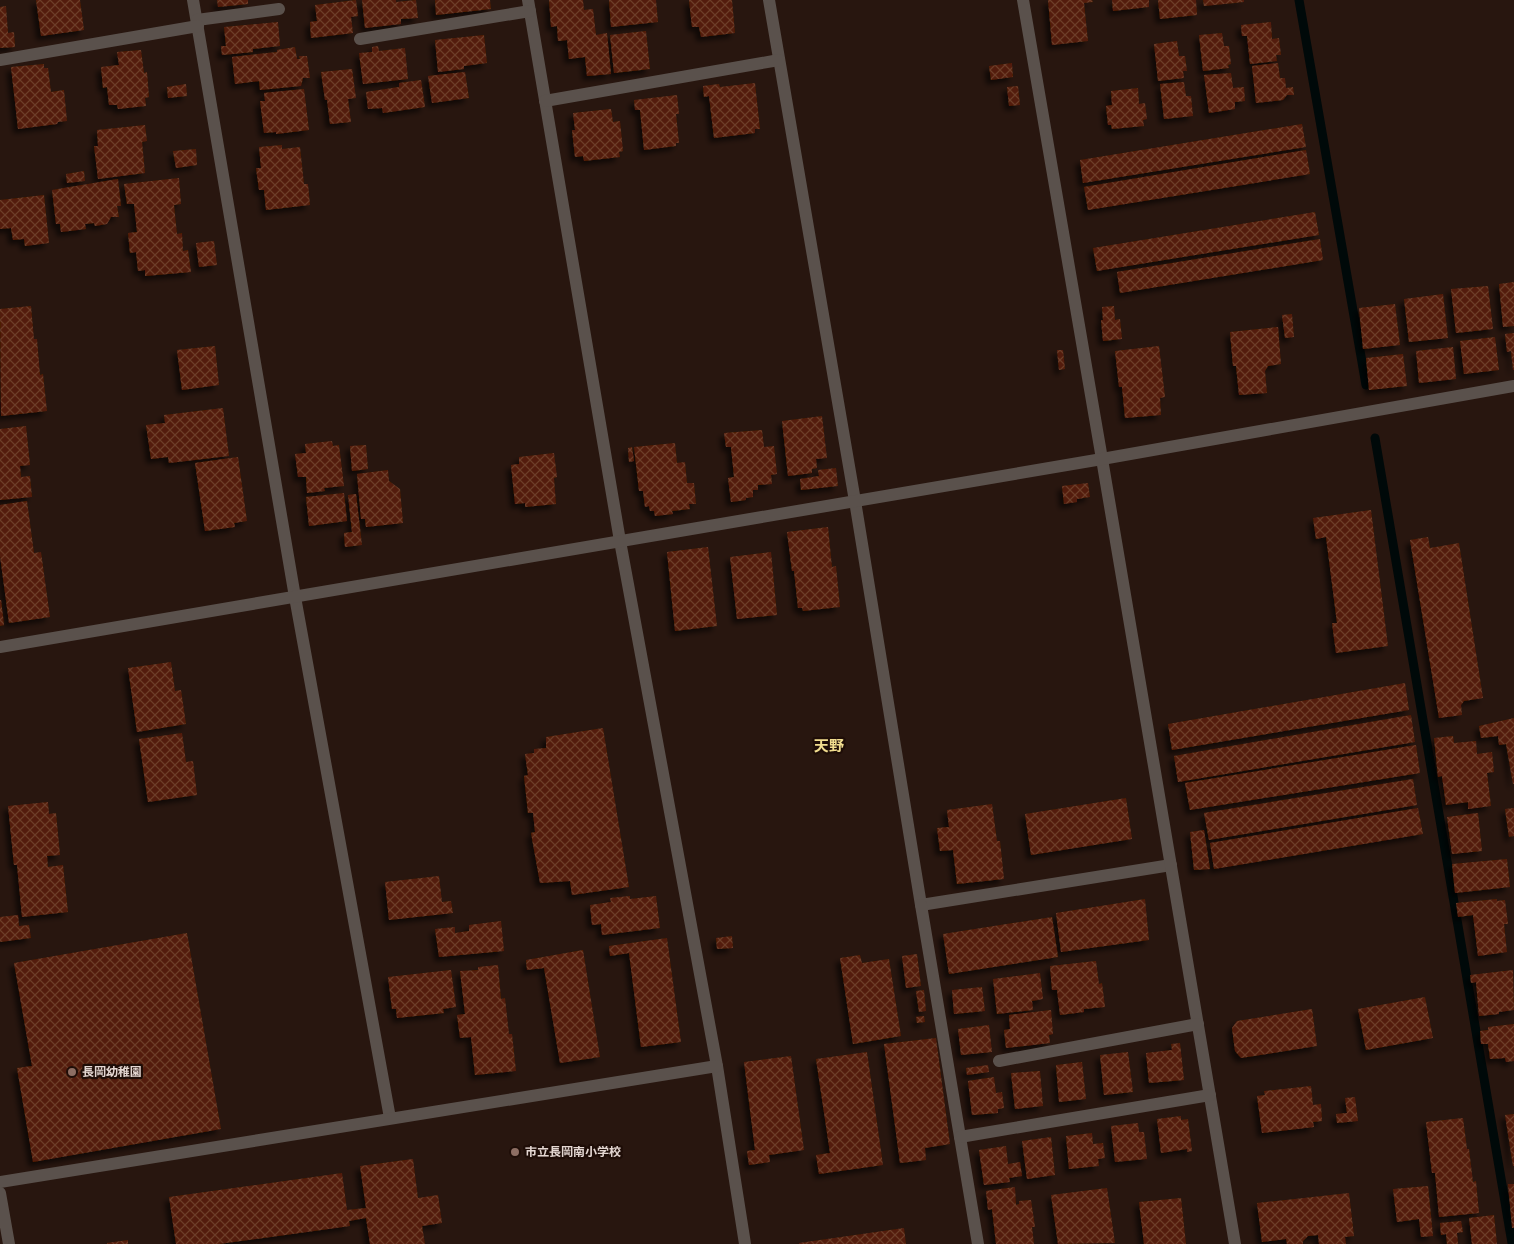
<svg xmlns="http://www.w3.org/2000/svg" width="1514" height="1244" viewBox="0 0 1514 1244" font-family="'Fira Sans','Noto Sans JP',sans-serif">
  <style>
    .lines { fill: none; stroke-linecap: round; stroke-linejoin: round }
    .stream { stroke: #000909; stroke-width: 9 }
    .building { fill: url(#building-cross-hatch); filter: url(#shadow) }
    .minor { stroke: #5a514c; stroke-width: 12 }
    .education-dot { fill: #8d6e63; stroke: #1e0d07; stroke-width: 2 }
    .labels { text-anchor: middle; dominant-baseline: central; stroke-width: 4.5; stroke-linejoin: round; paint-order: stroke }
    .poi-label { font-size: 12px; font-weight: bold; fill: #e4d7d2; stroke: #1e0d07; text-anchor: start }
    .quarter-label { font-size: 15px; font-weight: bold; fill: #f1dd8f; stroke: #1e0d07 }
  </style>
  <defs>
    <pattern id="building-cross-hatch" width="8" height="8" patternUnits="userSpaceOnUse" patternTransform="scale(1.25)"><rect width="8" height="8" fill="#531d07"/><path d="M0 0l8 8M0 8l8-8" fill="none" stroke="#6c3d2a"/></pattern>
    <filter id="shadow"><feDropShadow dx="-4.5" dy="4.5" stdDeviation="2.5" flood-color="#0009"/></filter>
  </defs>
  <rect width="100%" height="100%" fill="#28160f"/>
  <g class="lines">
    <g class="stream">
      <path d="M1299,0L1366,385"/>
      <path d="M1375,438L1512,1243"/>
    </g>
  </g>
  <g class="building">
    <path d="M36,0H80L84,30L41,36Z"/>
    <path d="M217,0H248V4L218,7Z"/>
    <path d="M356,0L358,16L351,17L353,33L311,38L310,22L317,21L315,5Z"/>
    <path d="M362,0H396V2L416,0L418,18L401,19V24L365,28Z"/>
    <path d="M435,0H490L491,9L436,15Z"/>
    <path d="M549,0H583L584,10L593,9L596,35L607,33L611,74L587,76L585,57L569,59L567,40L558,41L557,26L551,27Z"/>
    <path d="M609,0H656L658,22L611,27Z"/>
    <path d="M689,0H732L735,33L701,37L699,27H692Z"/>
    <path d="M1048,0H1092L1093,2L1084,3L1088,41L1052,45Z"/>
    <path d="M1112,0H1149V7L1113,11Z"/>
    <path d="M1158,0H1196L1197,15L1160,19Z"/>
    <path d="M1203,0H1244V2L1204,6Z"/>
    <path d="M6,6L8,33L14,32L15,47L0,48V7Z"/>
    <path d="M278,22L280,46L253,49V52L222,55L221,46H226L224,27Z"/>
    <path d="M1271,22L1272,39L1279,38L1281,55H1276L1277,61L1250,64L1247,36H1242L1241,25Z"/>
    <path d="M646,31L650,69L614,73L610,35Z"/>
    <path d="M1222,33L1224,46H1229L1231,64L1228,65L1229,68L1203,71L1199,35Z"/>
    <path d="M484,35L487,63L464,66V69L438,72L435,40Z"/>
    <path d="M1177,41L1179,56H1185L1187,71H1183L1184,78L1158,81L1154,44Z"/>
    <path d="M378,46L379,51L405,48L408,79L363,84L359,53L372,52V47Z"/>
    <path d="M295,47L297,59H300L299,56H307L310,78H303L301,86L260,90L259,81L235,84L232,57L277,52V50Z"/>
    <path d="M141,50L144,73L147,72L149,97L145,98L146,106L118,109L117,105H109L107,87L103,88L101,67L119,65L117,52Z"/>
    <path d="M1012,63L1013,77L991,80L989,66Z"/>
    <path d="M1278,63L1280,78H1285L1286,88L1293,87L1294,95H1287L1283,100L1256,103L1252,66Z"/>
    <path d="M44,64V68H48L51,92L64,90L67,121L58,122L57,124L18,129L11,67Z"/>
    <path d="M352,69L356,98L348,99L351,122L330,124L327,100H325L321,72Z"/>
    <path d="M465,72L469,98L432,103L428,76Z"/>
    <path d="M1231,73L1233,88L1244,87L1245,101L1235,102V109L1209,113L1204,75Z"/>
    <path d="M421,80L425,107L383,113L382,108L368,109L366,92L399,87V83Z"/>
    <path d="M1184,82L1186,96H1191L1193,116L1164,119L1160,84Z"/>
    <path d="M755,83L760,129H755V133L714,138L709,96L704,97L703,86L719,84L720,87Z"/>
    <path d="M186,84L187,96L168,98L167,87Z"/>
    <path d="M1018,86L1020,105L1009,106L1007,87Z"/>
    <path d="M1138,88L1139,104L1145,103L1147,119L1143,120L1144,126L1112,129L1111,125H1108L1106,106L1112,105L1111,91Z"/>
    <path d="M304,89L309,130L276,134V132L264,133L260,101H265L264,93Z"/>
    <path d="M677,95L679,114H676L679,143H676V146L644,150L640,110H635L634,100Z"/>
    <path d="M611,109L613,122L620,121L623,151L619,152L620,157L584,161L583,156L575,157L572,130H575L573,113Z"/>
    <path d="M1302,124L1306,147L1083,183L1080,160Z"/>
    <path d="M145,125L147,141L142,142L145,173L98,179L94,146H98L97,130Z"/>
    <path d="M282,145V149L300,147L304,184H308L310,205L266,210L264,190H259L256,168H261L259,147Z"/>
    <path d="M196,149L197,165L176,168L173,151Z"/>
    <path d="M1306,150L1310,174L1088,210L1084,187Z"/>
    <path d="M84,171L85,181L67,183L66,174Z"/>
    <path d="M179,178L181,204L174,205L177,234L182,233L183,251L188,250L191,272L145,276V270L138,271L136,252L130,253L128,233L137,232L134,204H127L124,184Z"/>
    <path d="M118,179L121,206H117L119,217H111L107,224L95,226L94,223L85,224L86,229L61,232L60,224H56L52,190Z"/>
    <path d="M44,195L49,243L25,246L24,239L13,240L11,228L0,229V200Z"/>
    <path d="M1315,212L1319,235L1097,271L1093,248Z"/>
    <path d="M1320,239L1323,260L1120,293L1117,272Z"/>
    <path d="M214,241L217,265L199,267L196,243Z"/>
    <path d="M1514,282V326L1503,327L1499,284Z"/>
    <path d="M1488,286L1493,329L1456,333L1451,289Z"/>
    <path d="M1443,294L1448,338L1409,342L1404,299Z"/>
    <path d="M1395,304L1400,345L1363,349L1359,308Z"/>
    <path d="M31,306L34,339H37L40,375L43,374L47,411L1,416L0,309Z"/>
    <path d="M1114,306L1115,320L1120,319L1122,339L1103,341L1101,320H1103L1102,307Z"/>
    <path d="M1292,314L1294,337L1285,338L1282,315Z"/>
    <path d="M1278,327L1281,364L1268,366L1265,371L1267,393L1239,395L1236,366H1233L1230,332Z"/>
    <path d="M1514,333V370H1513L1511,351L1507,352L1505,334Z"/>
    <path d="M1495,337L1499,370L1464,374L1460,341Z"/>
    <path d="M215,346L219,385L182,390L177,350Z"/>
    <path d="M1159,346L1165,397L1160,398L1161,415L1125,418L1122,387H1119L1115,351Z"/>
    <path d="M1453,347L1456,379L1419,383L1416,351Z"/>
    <path d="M1057,350H1063L1065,369L1059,370Z"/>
    <path d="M1403,354L1407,386L1369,390L1366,358Z"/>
    <path d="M223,408L229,456L169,463L168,457L151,459L146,425L165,423L164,415Z"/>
    <path d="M822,416L827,458L816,459L817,468L812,469V473L788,476L782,421Z"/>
    <path d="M26,426L30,465L20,466L21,477L30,476L32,497L0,500V429Z"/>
    <path d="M762,430L764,447L774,446L777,474L771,475L772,484L758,485V490H753V497L746,498V500L731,502L728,478L734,477L731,447H726L724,433Z"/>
    <path d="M332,441L333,446L339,445L344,486L324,488L325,491L307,493L306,477H298L295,454L306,453L305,444Z"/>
    <path d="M675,443L677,463L685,462L687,483H694L696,504H689L690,509L672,511L673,514L655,516L654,511H650L649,506L645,507L643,491H639L634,447Z"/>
    <path d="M366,445L368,469L352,471L350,446Z"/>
    <path d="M632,447L634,461L629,462L628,448Z"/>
    <path d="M554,453L557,477L554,478L556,504L525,507V503L515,504L511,465L519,464V457Z"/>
    <path d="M238,457L247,521L234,523L235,527L205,531L195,463Z"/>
    <path d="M836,468L838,486L801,490L800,479L819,476L818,470Z"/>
    <path d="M388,470L389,481L400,489L403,523L366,527L365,519H361L357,474Z"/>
    <path d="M1088,483L1090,497L1077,499V502L1064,504L1062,486Z"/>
    <path d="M344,493L347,521L309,526L306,497Z"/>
    <path d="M356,494L362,545L345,547L344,533L352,532L348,495Z"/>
    <path d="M27,501L34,553L41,552L50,617L9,623L0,556V505Z"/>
    <path d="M1371,510L1388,646L1336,653L1332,623H1337L1326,537L1316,539L1313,518Z"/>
    <path d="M828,527L832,567L836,566L840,607L803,611L802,608H798L794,571H792L787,532Z"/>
    <path d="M1428,537L1430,548L1459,543L1483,698L1464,701L1461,705L1462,715L1439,718L1410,540Z"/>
    <path d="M708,547L717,626L675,631L667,552Z"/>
    <path d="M771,552L777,615L737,619L730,557Z"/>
    <path d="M0,600H1L4,625L0,626Z"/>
    <path d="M171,662L175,691L181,690L186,724L137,732L128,668Z"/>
    <path d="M1405,683L1409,710L1172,750L1168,724Z"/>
    <path d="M1411,715L1415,742L1178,782L1174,756Z"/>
    <path d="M1514,718V784H1513L1506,744L1499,745L1498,736L1481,738L1479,726Z"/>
    <path d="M603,728L629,887L572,895L570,881L540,883L531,833L535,832L533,813H528L524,776L528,775L525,754L534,753V749L546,748V737Z"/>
    <path d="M182,733L186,762L193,761L197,795L148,802L139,739Z"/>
    <path d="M1453,736L1454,743L1476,741L1477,754L1492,752L1494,772L1487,773L1491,806L1468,809V802L1446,805L1442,776L1438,777L1434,738Z"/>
    <path d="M1416,745L1420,773L1190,810L1185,783Z"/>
    <path d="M1413,779L1417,805L1209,840L1204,813Z"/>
    <path d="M1126,798L1132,839L1031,855L1025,814Z"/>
    <path d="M48,802L49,814L56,813L60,855L47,856L48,867L63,865L68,912L22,917L17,865H14L8,806Z"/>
    <path d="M992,804L997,841H1000L1004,879L957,884L953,850L940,851L937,828L949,827L947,810Z"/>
    <path d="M1418,808L1423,834L1214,869L1210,843Z"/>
    <path d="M1514,808V836L1509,837L1505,809Z"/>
    <path d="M1478,813L1482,851L1452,854L1447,817Z"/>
    <path d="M1204,830L1210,869L1194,870L1190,832Z"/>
    <path d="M1507,859L1510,887L1455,893L1452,864Z"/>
    <path d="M439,876L442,902L451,901L453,913L389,920L385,882Z"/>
    <path d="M630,896V899L656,896L660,928L602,935L601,924L592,925L590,905L611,902L610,898Z"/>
    <path d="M1145,899L1149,940L1061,952L1056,913Z"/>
    <path d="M1497,899V901L1505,900L1508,924H1504L1507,952L1478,956L1473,915L1458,917L1456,903Z"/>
    <path d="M18,915L19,926L29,925L31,938L0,942V917Z"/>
    <path d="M1052,917L1058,957L949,974L943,934Z"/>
    <path d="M501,921L504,951L439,957L435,929L455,927V933L469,931V925Z"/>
    <path d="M187,933L221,1129L33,1162L17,1068L32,1066L14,963Z"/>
    <path d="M732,936L733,948L717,949L716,938Z"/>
    <path d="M667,938L681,1042L641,1047L629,953L610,956L609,946Z"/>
    <path d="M583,950L600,1057L560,1063L544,968L527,970L526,960Z"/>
    <path d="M917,954L921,986L906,988L902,956Z"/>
    <path d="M860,955L862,963L889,959L901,1036L853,1044L840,958Z"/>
    <path d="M1096,961L1099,984L1102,983L1105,1007L1084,1009V1012L1060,1015L1057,990H1052L1050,966Z"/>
    <path d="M498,965L501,999L505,998L509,1034H512L516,1071L475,1075L471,1037L460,1038L457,1015L465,1014L460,971L478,970V967Z"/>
    <path d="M451,970L456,1007L443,1009L444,1013L397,1018L396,1009H392L388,977Z"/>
    <path d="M1513,970L1514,1010L1499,1012V1014L1479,1016L1476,982L1471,983L1470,975Z"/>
    <path d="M1040,973L1043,999L1032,1001L1033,1010L997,1014L993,979Z"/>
    <path d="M982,987L985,1011L954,1014L952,990Z"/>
    <path d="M924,990L926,1011L919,1012L916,991Z"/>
    <path d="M1425,997L1433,1038L1366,1050L1358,1009Z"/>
    <path d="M1312,1009L1317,1046L1241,1058L1235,1051L1232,1028L1237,1021Z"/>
    <path d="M1051,1010L1053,1034L1049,1035L1050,1043L1006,1048L1004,1030L1010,1029L1009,1015Z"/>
    <path d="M924,1016L925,1022L917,1023L916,1017Z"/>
    <path d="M1514,1024V1061L1506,1062L1505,1058L1490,1059L1488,1044H1481L1480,1031L1488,1030V1027Z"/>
    <path d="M989,1025L992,1052L961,1055L958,1029Z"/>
    <path d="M936,1038L950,1144L925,1148L926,1160L900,1163L884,1044Z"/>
    <path d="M1180,1043L1184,1080L1149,1083L1146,1053L1172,1050L1171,1044Z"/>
    <path d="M867,1052L883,1165L819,1174L816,1155L830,1153L816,1059Z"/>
    <path d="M1128,1052L1133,1092L1104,1095L1100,1055Z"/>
    <path d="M791,1056L804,1150L769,1155L770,1162L749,1165L747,1151L755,1150L744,1062Z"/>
    <path d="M1082,1062L1086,1099L1059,1102L1056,1065Z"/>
    <path d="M988,1065L989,1072L967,1075L966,1068Z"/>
    <path d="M1040,1071L1043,1106L1015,1109L1011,1073Z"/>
    <path d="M994,1077L996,1093L1002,1092L1004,1108L998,1109V1113L972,1115L968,1081Z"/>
    <path d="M1311,1086L1313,1105L1321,1104L1322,1121L1313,1122L1314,1127L1262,1133L1257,1096L1265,1095L1264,1091Z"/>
    <path d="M1355,1097L1358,1121L1337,1123L1336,1114L1347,1113L1345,1098Z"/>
    <path d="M1514,1114V1166H1513L1505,1115Z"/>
    <path d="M1181,1116V1120L1188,1119L1192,1151L1187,1152V1149L1161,1153L1157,1119Z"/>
    <path d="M1463,1118L1467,1149H1469L1473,1182L1476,1181L1479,1213L1439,1217L1435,1173H1432L1426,1122Z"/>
    <path d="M1138,1123L1139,1132H1144L1147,1159L1115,1162L1111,1126Z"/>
    <path d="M1092,1133L1093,1144L1103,1143L1105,1158L1098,1159L1099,1166L1069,1169L1066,1136Z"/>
    <path d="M1051,1137L1055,1175L1027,1179L1022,1141Z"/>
    <path d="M1006,1146L1008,1164L1020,1162L1022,1176L1009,1178L1010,1182L984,1185L979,1150Z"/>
    <path d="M413,1159L418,1198L438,1195L442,1223L422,1226L425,1244H370L366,1218L349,1221L350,1226L219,1244H176L169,1197L342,1173L347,1210L366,1208L360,1166Z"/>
    <path d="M1508,1184H1514V1228H1512Z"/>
    <path d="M1428,1186L1433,1236L1421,1237L1419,1219L1397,1222L1393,1189Z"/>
    <path d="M1015,1187L1016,1205L1019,1204V1201L1031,1200L1035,1227H1032L1034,1244H996L992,1209L988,1210L986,1191Z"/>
    <path d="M1107,1188L1115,1243L1058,1244L1051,1195Z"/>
    <path d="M1349,1193L1354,1236L1345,1237L1346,1244H1319L1318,1235L1308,1236L1303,1241V1244H1287L1286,1239L1262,1242L1257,1203Z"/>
    <path d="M1181,1198L1186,1244H1144L1139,1202Z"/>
    <path d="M1494,1215L1497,1244H1472L1469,1218Z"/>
    <path d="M1461,1221L1463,1232L1457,1233L1458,1244H1447L1446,1234L1441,1235L1440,1223Z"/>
    <path d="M904,1228L906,1244H799V1243Z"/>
    <path d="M128,1240V1244H107V1243Z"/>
  </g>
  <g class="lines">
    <g class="minor">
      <path d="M193,0L295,597L390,1118"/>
      <path d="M528,0L620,541L717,1066L745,1244"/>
      <path d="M769,0L855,501L921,905L1171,865"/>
      <path d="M1023,0L1102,459L1235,1244"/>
      <path d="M197,20L279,9"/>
      <path d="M360,39L530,11"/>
      <path d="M0,60L198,26"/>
      <path d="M545,101L779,60"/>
      <path d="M0,647L1102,459L1514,386"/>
      <path d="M921,905L978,1244"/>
      <path d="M999,1061L1198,1024"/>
      <path d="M960,1137L1210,1095"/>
      <path d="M0,1182L717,1066"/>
      <path d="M0,1193L9,1244"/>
    </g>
  </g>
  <g class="education-dot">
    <circle cx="72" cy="1072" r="5"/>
    <circle cx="515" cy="1152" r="5"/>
  </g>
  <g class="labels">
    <g class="poi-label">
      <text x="82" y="1072">長岡幼稚園</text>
      <text x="525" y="1152">市立長岡南小学校</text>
    </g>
    <g class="quarter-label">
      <text x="829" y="746">天野</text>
    </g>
  </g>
</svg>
